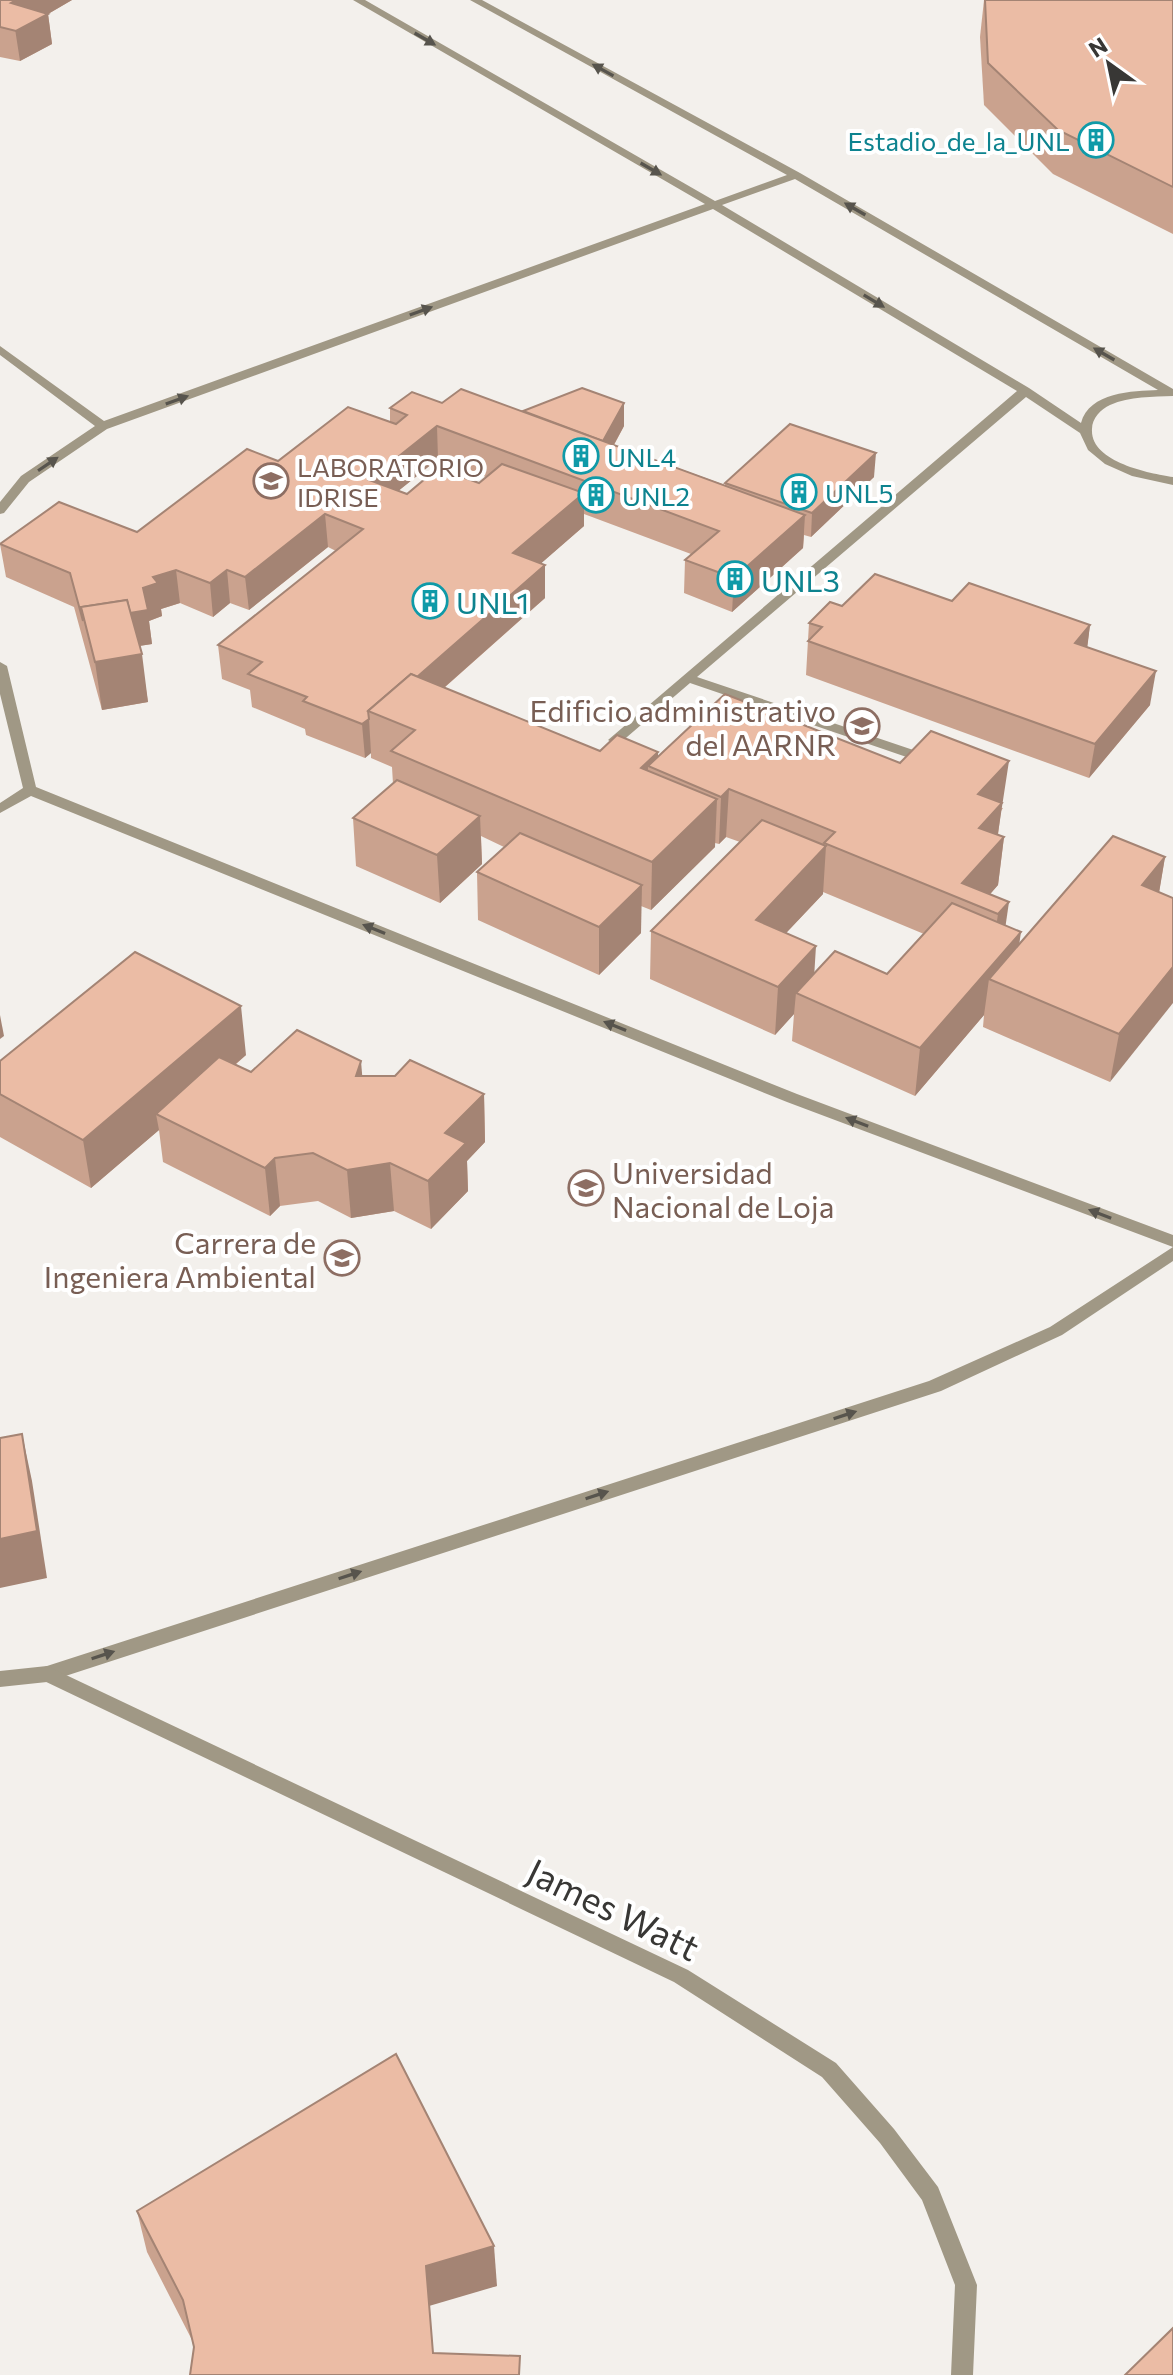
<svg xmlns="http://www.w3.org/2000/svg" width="1173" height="2375" viewBox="0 0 1173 2375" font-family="Commissioner,sans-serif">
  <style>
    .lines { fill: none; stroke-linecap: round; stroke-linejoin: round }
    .lane { fill: #a09885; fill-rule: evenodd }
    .street { fill: #a09885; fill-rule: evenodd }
    .wall { fill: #caa28e; fill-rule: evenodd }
    .shaded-wall { fill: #a48474 }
    .building { fill: #ebbca5; stroke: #a48474; stroke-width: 2 }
    .oneway { fill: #57544d }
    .labels { text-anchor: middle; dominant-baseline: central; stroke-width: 8; stroke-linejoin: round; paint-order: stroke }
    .far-culture-label { font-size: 26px; fill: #0d838f; stroke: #fff; text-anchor: start }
    .far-education-label { font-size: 26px; fill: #785e54; stroke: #fff; text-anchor: start }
    .culture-label { font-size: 30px; fill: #0d838f; stroke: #fff; text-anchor: start }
    .education-label { font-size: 30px; fill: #785e54; stroke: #fff; text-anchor: end }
    .near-street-label { font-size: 36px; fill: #383735; stroke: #fff }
  </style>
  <rect width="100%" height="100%" fill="#f3f0ec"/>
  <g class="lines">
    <g class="lane">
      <path d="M353,0H365L715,201L787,175L470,0H482L800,173L1173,389V396C1153,397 1130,396 1110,405C1101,409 1092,418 1092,429C1090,462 1149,473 1173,477V485L1132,476L1105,464L1088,450L1080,433L1026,397L697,677L934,757L936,760L934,763H924L690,683L620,743L615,744L608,740L1017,391L713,209L107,429L29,482L4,513L0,514V502L21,476L95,426L0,355V346L104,421L705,204ZM795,179L1158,390C1133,391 1089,392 1081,423L1029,388L722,205Z"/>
      <path d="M0,662L7,666L36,787L797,1094L1173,1235V1247L787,1102L31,796L0,813V803L23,788L0,694Z"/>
      <path d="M1173,1247V1261L1062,1335L941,1391L47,1682L0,1687V1671L47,1666L929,1381L1050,1327Z"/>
    </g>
    <path class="street" d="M47,1666L688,1970L836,2063L894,2129L938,2187L977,2285L973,2375H951L955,2285L922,2200L880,2143L822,2077L674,1982L40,1679L38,1674L40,1669Z"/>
  </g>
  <g class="wall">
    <path d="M0,0H72L48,14L52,44L20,61L0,57Z"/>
    <path d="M984,0H1173V234L1053,174L984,105L980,37Z"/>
    <path d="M442,403L523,411L624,426L614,445L725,485V483L874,477L811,537L804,535L803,548L732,612L684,593L685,560L691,554L584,514V526L541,563L545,598L444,688L600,751L658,757L1003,808L1001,811L998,835L1004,837L998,885L990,894L1005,925L1019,944L1165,857L1159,892L1110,1082L983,1027L984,1015L915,1096L792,1041L794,1014L775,1035L650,979L651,931L740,842L726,837L719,844L715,843V847L651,910L641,906V933L599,975L478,920L477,872L504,847L481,836L482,864L440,903L356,866L353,818L393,784L392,767L371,758V753L365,758L306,735L305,729L252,707L250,690L222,679L218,645L336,551L328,547L249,610L230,603L213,617L180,603L161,609L162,616L149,621L152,644L139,646L148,702L102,710L74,607L6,577L0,544L137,532L278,461L390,422V408ZM438,459L486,477L479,483L407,494L398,491ZM823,892L924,934L887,974L814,973L786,933L823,894Z"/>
    <path d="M952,601L1090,625L1087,647L1150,705L1089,778L806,675L809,623L842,606Z"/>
    <path d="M246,1055L235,1065L251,1072L362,1076L484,1094L485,1142L467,1161L468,1191L431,1229L394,1211L351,1218L318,1201L280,1206L270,1216L163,1162L159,1130L91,1188L0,1137V1061Z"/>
    <path d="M137,2211L497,2286L194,2349L192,2340L147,2252Z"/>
  </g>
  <g class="shaded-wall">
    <path d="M16,0H72L48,14L52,44L20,61L11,3Z"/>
    <path d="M624,403V426L599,472V448Z"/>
    <path d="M437,426L438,459L371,513L369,480Z"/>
    <path d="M876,453L874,477L811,537L812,513Z"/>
    <path d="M584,493V526L514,587L513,553Z"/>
    <path d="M325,514L328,547L249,610L245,577Z"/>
    <path d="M805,515L803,548L732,612L734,578Z"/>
    <path d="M545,565V598L402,725L375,714Z"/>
    <path d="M176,570L180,603L161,609L162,616L149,621L152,644L93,653L153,577Z"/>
    <path d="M227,570L230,603L213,617L210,583Z"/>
    <path d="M1090,625L1086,658L1075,643Z"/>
    <path d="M142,654L148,702L102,710L95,662Z"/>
    <path d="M1156,671L1150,705L1089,778L1095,744Z"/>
    <path d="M369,719L371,753L365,758L362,724Z"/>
    <path d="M658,752V770L648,766L647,809L641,768Z"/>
    <path d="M1009,761L996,846L1004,837L998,885L979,907L960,899L978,794Z"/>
    <path d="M729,789L726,837L719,844L721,797Z"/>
    <path d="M717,799L715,847L651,910L652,862Z"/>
    <path d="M480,816L482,864L440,903L437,855Z"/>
    <path d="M826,846L823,894L753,968L756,920Z"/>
    <path d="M1165,857L1157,905L1142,885Z"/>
    <path d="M642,885L641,933L599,975V927Z"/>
    <path d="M1009,902L1002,950L991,962L998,914Z"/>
    <path d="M1021,932L1014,980L989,979L984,1015L915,1096L920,1048Z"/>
    <path d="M816,946L813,994L796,993L794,1014L775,1035L778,987Z"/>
    <path d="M1173,967V1003L1110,1082L1119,1034Z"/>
    <path d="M241,1006L246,1055L169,1121L156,1114L159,1130L91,1188L83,1140Z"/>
    <path d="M0,1015L4,1036L0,1039Z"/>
    <path d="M361,1061L365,1109L356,1076Z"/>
    <path d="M484,1094L485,1142L467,1161L468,1191L431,1229L428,1181L445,1133Z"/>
    <path d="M275,1158L280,1206L270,1216L265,1168Z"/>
    <path d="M390,1163L394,1211L351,1218L347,1170Z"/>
    <path d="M22,1434L32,1481L47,1578L0,1588V1539Z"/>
    <path d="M494,2246L497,2286L429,2306L426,2266Z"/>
  </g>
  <g class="building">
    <path d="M0,0H16L11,3L48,14L16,31L0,27Z"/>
    <path d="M985,0H1173V187L1058,130L988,63Z"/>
    <path d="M582,388L624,403L603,441L523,411Z"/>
    <path d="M461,389L805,515L734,578L685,560L719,531L437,426L369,480L407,494L438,468L479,483L502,464L584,493L513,553L545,565L417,677L411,674L368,711L369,719L362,724L303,701L307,697L248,674L262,662L218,645L363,529L325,514L245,577L227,570L210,583L176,570L153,577L158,583L143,588L148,610L130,613L127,600L81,607L83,621L70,573L0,544L59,502L137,532L247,449L278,461L348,407L396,424L407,415L390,408L412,392L442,403Z"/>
    <path d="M790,424L876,453L812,513L725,483Z"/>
    <path d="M875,574L952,601L969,583L1090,625L1075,643L1156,671L1095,744L808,641L822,627L809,623L830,602L842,606Z"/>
    <path d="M127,600L142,654L95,662L81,607Z"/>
    <path d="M411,674L600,751L617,735L658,752L641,768L717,799L652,862L391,751L415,730L368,711Z"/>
    <path d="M725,694L900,763L931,731L1009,761L978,794L1002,803L979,828L1004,837L962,883L1009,902L998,914L824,843L835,832L729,789L721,797L648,766Z"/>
    <path d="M397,780L480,816L437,855L353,818Z"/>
    <path d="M762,820L826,846L756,920L816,946L778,987L651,931Z"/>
    <path d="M520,833L642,885L599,927L477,872Z"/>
    <path d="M1113,836L1165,857L1142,885L1173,898V967L1119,1034L989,979Z"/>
    <path d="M952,903L1021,932L920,1048L796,993L835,951L887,974Z"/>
    <path d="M135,952L241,1006L83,1140L0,1094V1061Z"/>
    <path d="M297,1030L361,1061L356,1076H395L410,1060L484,1094L445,1133L466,1143L428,1181L390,1163L347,1170L313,1153L275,1158L265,1168L156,1114L219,1057L251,1072Z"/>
    <path d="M22,1434L37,1531L0,1539V1438Z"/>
    <path d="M396,2054L494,2246L426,2266L433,2353L520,2356L519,2375H190L194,2347L183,2300L137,2211Z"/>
    <path d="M1173,2328V2375H1125Z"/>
  </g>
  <defs><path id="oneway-solid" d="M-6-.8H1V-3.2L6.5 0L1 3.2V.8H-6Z" transform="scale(2)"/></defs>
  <g class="oneway">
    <use href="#oneway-solid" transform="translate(425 39) rotate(30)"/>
    <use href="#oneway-solid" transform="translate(603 70) rotate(-151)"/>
    <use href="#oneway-solid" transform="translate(651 169) rotate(30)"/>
    <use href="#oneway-solid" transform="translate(855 209) rotate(-150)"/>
    <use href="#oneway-solid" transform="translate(874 301) rotate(31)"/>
    <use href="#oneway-solid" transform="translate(421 311) rotate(-20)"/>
    <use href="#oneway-solid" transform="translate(1104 354) rotate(-150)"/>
    <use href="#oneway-solid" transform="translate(177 400) rotate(-20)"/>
    <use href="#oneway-solid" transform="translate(48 464) rotate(-34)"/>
    <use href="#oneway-solid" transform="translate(374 929) rotate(-158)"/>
    <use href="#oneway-solid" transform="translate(615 1026) rotate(-158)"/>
    <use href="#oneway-solid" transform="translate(857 1122) rotate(-159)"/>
    <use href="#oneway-solid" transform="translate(1100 1214) rotate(-159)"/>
    <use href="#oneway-solid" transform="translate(845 1415) rotate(-18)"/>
    <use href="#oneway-solid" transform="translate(597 1495) rotate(-18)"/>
    <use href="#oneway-solid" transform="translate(350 1575) rotate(-18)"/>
    <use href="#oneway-solid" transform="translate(103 1655) rotate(-18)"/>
  </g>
  <defs>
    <symbol id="building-ring" viewBox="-11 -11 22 22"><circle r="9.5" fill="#fff" stroke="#0f9aa8" stroke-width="1.5"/><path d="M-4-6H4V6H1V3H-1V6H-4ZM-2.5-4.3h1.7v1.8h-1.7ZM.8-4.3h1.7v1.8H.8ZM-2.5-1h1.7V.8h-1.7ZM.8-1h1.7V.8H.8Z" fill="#0f9aa8"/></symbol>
    <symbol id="university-ring" viewBox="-11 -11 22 22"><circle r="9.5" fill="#fff" stroke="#8d6e63" stroke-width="1.5"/><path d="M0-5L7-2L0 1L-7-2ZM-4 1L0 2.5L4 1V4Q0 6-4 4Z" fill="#8d6e63"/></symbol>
    <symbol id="school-ring" viewBox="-11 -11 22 22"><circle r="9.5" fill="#fff" stroke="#8d6e63" stroke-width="1.5"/><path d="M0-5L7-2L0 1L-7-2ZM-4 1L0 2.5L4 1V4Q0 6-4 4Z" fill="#8d6e63"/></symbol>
  </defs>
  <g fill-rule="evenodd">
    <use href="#building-ring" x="1076" y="120" width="40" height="40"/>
    <use href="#building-ring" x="561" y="436" width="40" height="40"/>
    <use href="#university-ring" x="251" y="461" width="40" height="40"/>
    <use href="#building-ring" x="779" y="472" width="40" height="40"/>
    <use href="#building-ring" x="576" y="475" width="40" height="40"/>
    <use href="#building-ring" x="715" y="559" width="40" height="40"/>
    <use href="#building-ring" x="410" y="581" width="40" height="40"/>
    <use href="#school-ring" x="842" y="706" width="40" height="40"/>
    <use href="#university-ring" x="566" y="1168" width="40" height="40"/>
    <use href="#university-ring" x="322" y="1238" width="40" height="40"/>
  </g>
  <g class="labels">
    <g class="far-culture-label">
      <text x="1070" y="140" text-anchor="end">Estadio_de_la_UNL</text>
      <text x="607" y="456">UNL4</text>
      <text x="825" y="492">UNL5</text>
      <text x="622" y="495">UNL2</text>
    </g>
    <g class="far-education-label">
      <text x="297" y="466">LABORATORIO<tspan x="297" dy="30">IDRISE</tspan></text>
    </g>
    <g class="culture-label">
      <text x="761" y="579">UNL3</text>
      <text x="456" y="601">UNL1</text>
    </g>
    <g class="education-label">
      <text x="836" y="709">Edificio administrativo<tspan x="836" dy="34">del AARNR</tspan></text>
      <text x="612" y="1171" text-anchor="start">Universidad<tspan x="612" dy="34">Nacional de Loja</tspan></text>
      <text x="316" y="1241">Carrera de<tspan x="316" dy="34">Ingeniera Ambiental</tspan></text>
    </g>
    <g class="near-street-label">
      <text transform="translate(614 1908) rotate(26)">James Watt</text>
    </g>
  </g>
  <g transform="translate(1109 64) rotate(327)" stroke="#ffffff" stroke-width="6" paint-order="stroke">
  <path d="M0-6L14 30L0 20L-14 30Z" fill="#383735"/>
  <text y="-12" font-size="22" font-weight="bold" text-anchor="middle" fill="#383735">N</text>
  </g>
</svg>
